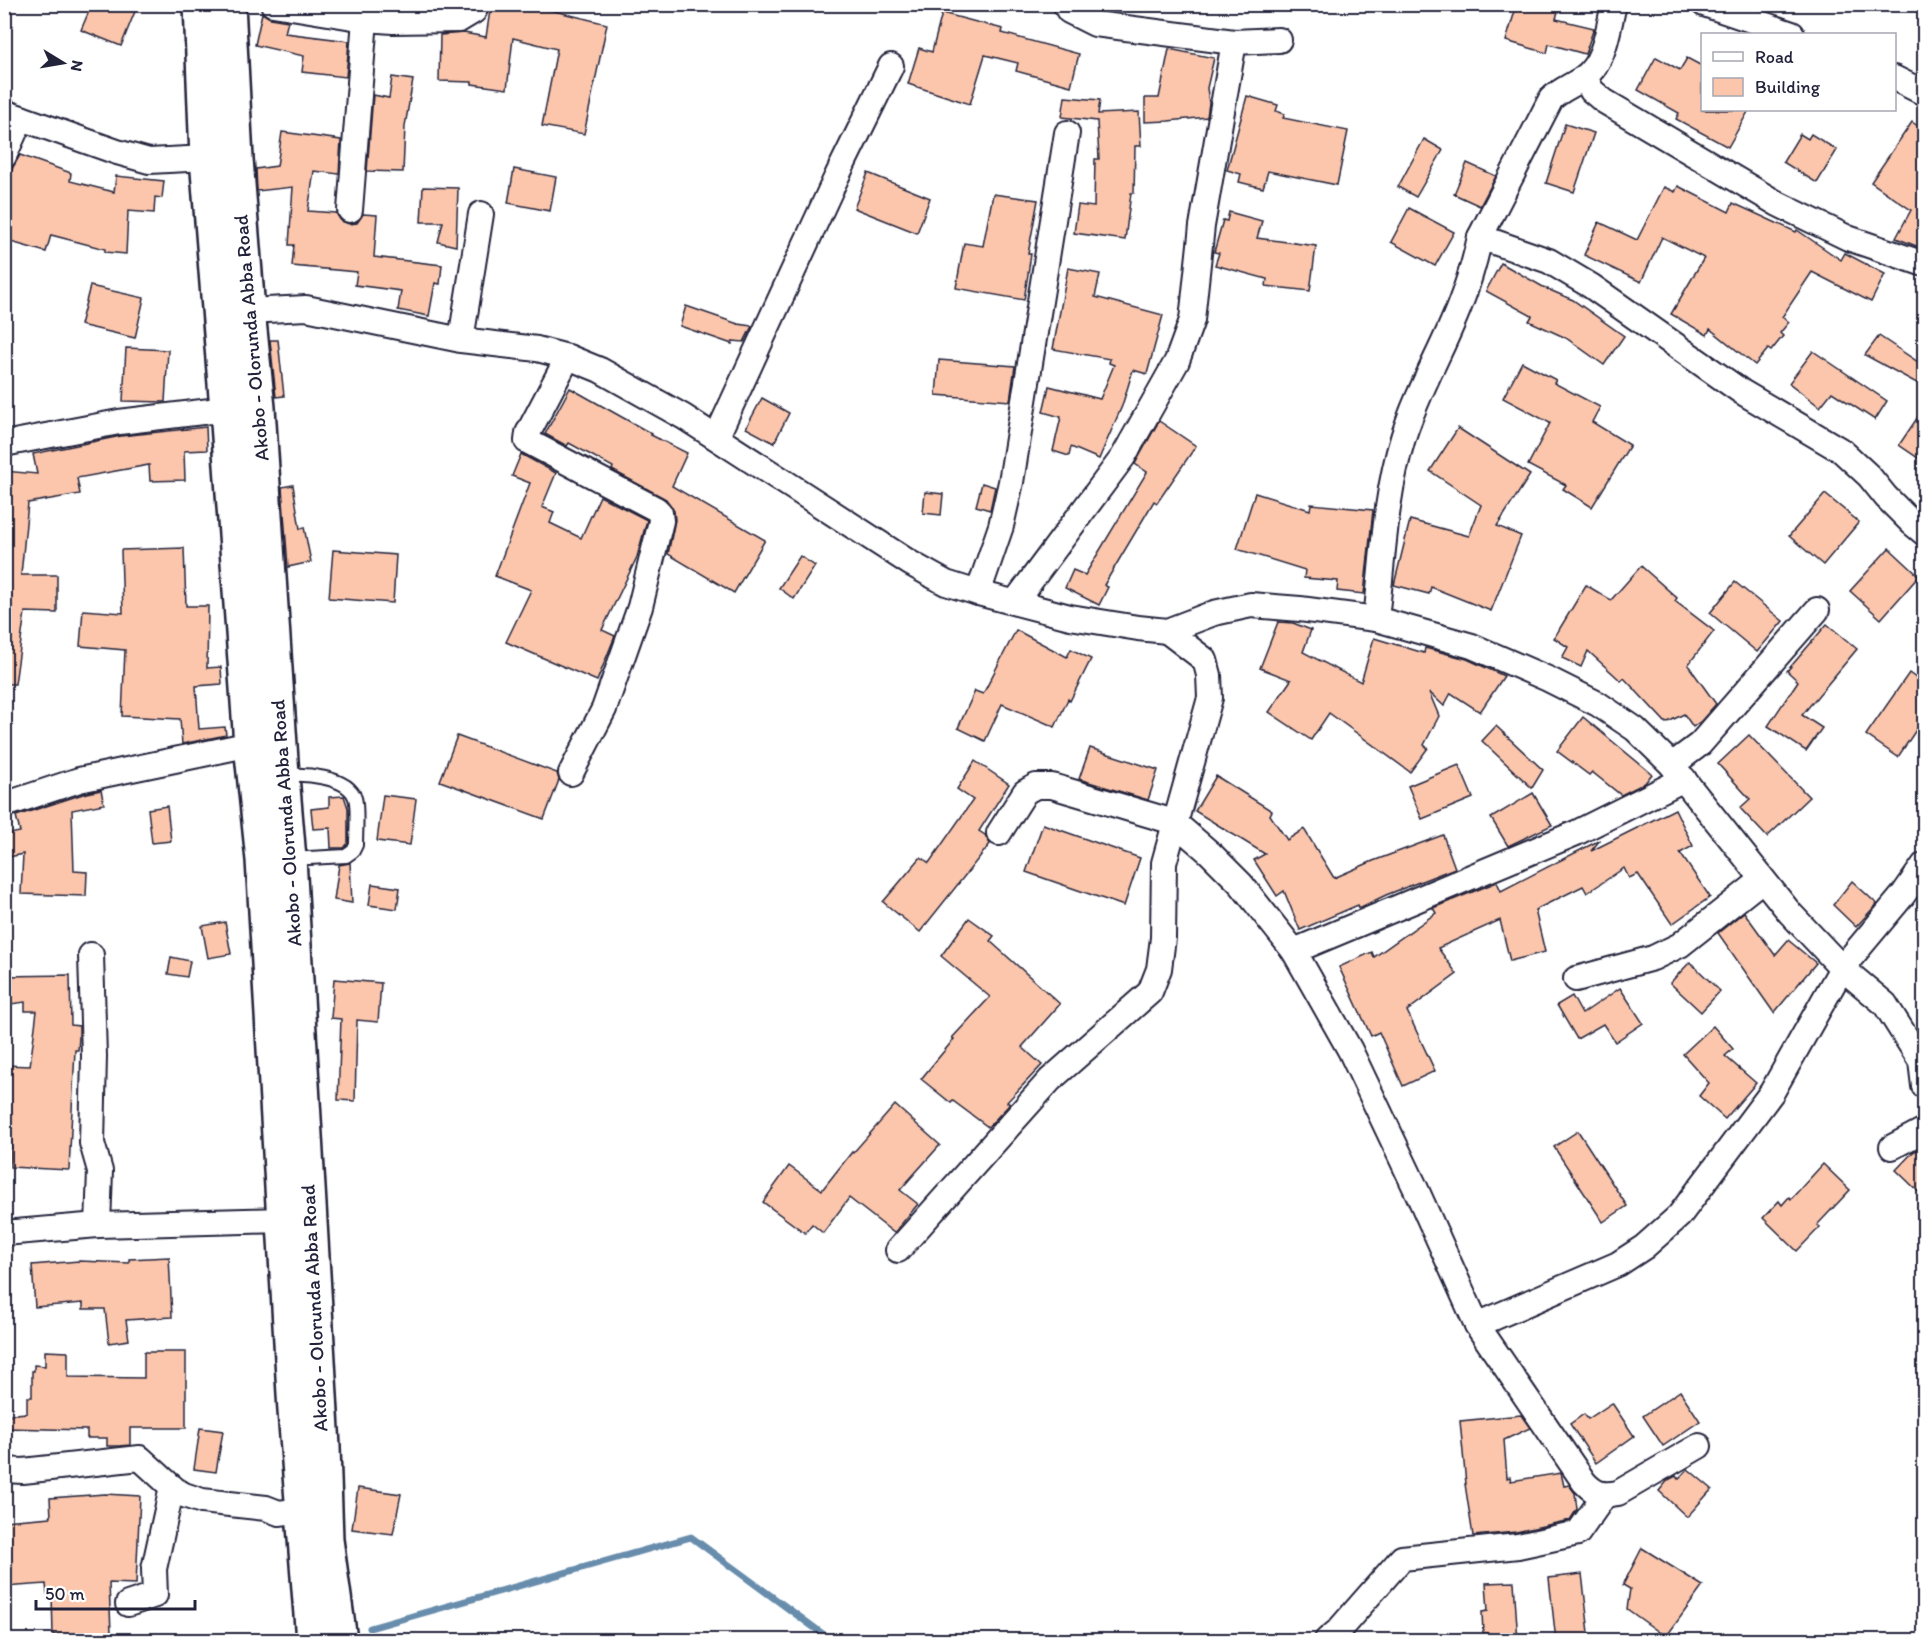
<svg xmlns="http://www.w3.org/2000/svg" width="1929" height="1645" viewBox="0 0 1929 1645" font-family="Itim,sans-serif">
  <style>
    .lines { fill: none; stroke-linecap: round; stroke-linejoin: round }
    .stream { stroke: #688dac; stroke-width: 7 }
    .building { fill: #fbc6ac; stroke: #22223b; stroke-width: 1.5 }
    .lane-casing { stroke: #22223b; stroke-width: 16 }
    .street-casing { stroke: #22223b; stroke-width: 28 }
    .secondary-casing { stroke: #22223b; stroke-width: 38 }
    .lane { stroke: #fff; stroke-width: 12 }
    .street { stroke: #fff; stroke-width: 24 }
    .secondary { stroke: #fff; stroke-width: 33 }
    .labels { text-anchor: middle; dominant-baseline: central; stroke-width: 5; stroke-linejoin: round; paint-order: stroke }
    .street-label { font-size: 20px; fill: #22223b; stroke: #fff }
  </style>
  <rect width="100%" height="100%" fill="#fff"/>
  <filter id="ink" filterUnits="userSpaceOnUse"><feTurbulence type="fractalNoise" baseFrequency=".0167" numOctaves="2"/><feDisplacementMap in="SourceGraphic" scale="12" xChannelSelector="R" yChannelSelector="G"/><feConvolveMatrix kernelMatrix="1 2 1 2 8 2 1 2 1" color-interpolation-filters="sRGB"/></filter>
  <g filter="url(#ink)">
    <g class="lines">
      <path class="stream" d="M370,1628L691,1537L831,1640"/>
    </g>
    <g class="building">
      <path d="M92,4H138L121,46L81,30Z"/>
      <path d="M491,4H526L607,24L584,134L542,126L557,49L513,38L507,89L472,84V82L439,81L440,35L464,33L486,37Z"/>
      <path d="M1517,4H1560L1556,19L1594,28L1585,54L1549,44L1547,53L1506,41Z"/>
      <path d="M262,13L270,18L288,21L285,33L349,41L346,77L302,72L304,56L255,45Z"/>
      <path d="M942,13L1003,29L1002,33L1079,54L1071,86L1016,71L1018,63L985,55L970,104L908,84L919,48L932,52Z"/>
      <path d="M1169,49L1214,58L1207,88L1209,103L1207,117L1168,121L1145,122V98H1159Z"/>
      <path d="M1656,57L1680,70L1687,58L1702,66V110H1749L1728,147L1676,119L1679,113L1638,90Z"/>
      <path d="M392,77L413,80L405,126L403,172L367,171L373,95L389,98Z"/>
      <path d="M1247,96L1278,105L1276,111L1285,114L1283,118L1348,131L1337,185L1268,171L1263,188L1239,182L1241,174L1227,170Z"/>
      <path d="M1065,97L1100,100L1098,114L1139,112L1141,146H1135L1134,193H1131L1125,240L1074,233L1078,205L1094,207L1095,159H1099L1097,121L1062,117Z"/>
      <path d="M1912,122L1924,130V249L1896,238L1911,210L1871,182Z"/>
      <path d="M1565,124L1594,133L1574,192L1546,183Z"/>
      <path d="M282,132L341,140L339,174L314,171L308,211L336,213L341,221L349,224L357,223L363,214L377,215L374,257L442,265L440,284L435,283L429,316L398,310L401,291L355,285L357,272L292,266L294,245H289L293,187L257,191L256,169L277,166Z"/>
      <path d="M1800,134L1808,139L1811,134L1837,150L1817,183L1783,162Z"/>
      <path d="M1424,139L1443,150L1416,197L1398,187Z"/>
      <path d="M20,155L71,173L70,181L114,192L116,176L164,181L162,198L155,197L154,213L128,211L126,254L105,252V249L51,235L46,252L4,240V190L13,167Z"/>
      <path d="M1467,163L1496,176L1480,206L1454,194Z"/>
      <path d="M514,169L556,177L550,211L508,203Z"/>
      <path d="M868,173L930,198L917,233L854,208Z"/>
      <path d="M1678,186L1729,212L1733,203L1796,232L1797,230L1841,260L1845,253L1885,274L1871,302L1812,272L1782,317L1789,322L1780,333L1783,336L1771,351L1768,349L1755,365L1710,329L1707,335L1671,314L1704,258L1662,237L1641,282L1584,255L1599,222L1637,240L1664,187L1675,192Z"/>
      <path d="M423,187L458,188L456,246L438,242L443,222H421Z"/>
      <path d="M993,194L1038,200L1028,254H1031L1024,300L956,288L964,243L983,246Z"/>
      <path d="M1409,208L1454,232L1435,266L1391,242Z"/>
      <path d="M1229,212L1262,221L1257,238L1316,246L1310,291L1266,286L1267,279L1215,265L1219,253L1214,252L1223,220L1227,221Z"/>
      <path d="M1501,263L1545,288L1573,300L1624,336L1604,365L1566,338L1529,321L1532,316L1486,291Z"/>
      <path d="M1068,268L1100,274L1095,297L1163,315L1147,374L1133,370L1122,406L1099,459L1071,447L1069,456L1053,451L1061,417L1043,412L1049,386L1100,399L1114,365L1109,363L1110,359L1053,349Z"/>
      <path d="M90,286L144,298L135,338L80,325Z"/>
      <path d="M686,306L738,324L752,326L744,342L733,341L732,344L680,326Z"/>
      <path d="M1879,336L1924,366V387L1865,355Z"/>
      <path d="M270,340H278L284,396L276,397Z"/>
      <path d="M126,348L168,350L165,402L123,401Z"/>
      <path d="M1813,351L1887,401L1875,420L1832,392L1820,407L1789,383Z"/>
      <path d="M939,360L1015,366L1010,401L936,395Z"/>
      <path d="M1522,362L1556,380L1554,383L1600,407L1592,422L1630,445L1592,507L1563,489L1566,485L1528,465L1550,423L1503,398Z"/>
      <path d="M570,388L652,434L651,435L687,453L672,486L765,540L734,593L668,554L675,520L674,511L666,499L612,470L613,467L569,443L567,446L545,434Z"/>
      <path d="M762,398L789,413L774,443L746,428Z"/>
      <path d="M1924,408V462L1899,445Z"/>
      <path d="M1159,421L1196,446L1157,503L1154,501L1104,585L1108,587L1099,605L1065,588L1073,570L1085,575L1147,472L1135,464Z"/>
      <path d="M206,427L207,450L184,451L185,480L150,481L149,465L77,478L80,494L28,503L21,575H57V613L25,612L15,684H4V471L37,474L33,454L121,436Z"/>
      <path d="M1458,428L1530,475L1497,526L1521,536L1491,611L1431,587L1429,594L1394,585L1410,520L1469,536L1481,505L1430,471Z"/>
      <path d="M521,454L556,473L542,507L554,512L550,523L581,538L600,496L647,520L637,557L602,630L615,636L597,681L506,642L531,590L495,576L530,483L512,476Z"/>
      <path d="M982,483L995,487L990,510L976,506Z"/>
      <path d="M293,485L300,529L304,527L311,562L288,567L282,487Z"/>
      <path d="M925,492L943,494L941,515L923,513Z"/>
      <path d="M1255,493L1310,510L1311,504L1373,510L1364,594L1337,591L1338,581L1304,578L1305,570L1237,549Z"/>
      <path d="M1825,494L1859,522L1823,565L1789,536Z"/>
      <path d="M184,548L186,606H208L207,668L221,667L222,684L196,686L199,729L225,727L226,735L182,744L180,719L122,716L125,650L80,646L83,610L123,613L121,550Z"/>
      <path d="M1889,548L1919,576L1881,619L1850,591Z"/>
      <path d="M333,550L396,555L393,603L329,598Z"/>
      <path d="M800,556L815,566L794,599L779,588Z"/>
      <path d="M1641,566L1677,598L1675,601L1714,631L1688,665L1716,704L1701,721L1693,727L1684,714L1666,723L1624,678L1621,681L1588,651L1581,667L1562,658L1568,647L1554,638L1586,585L1611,600Z"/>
      <path d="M1735,582L1783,621L1757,652L1710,613Z"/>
      <path d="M1278,622L1293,623L1311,630L1303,652L1361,682L1374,638L1424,653L1425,648L1467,659L1504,676L1480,712L1451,693L1444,706L1429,692L1439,716L1424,745L1428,748L1410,772L1329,713L1311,740L1269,712L1291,680L1260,668Z"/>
      <path d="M1827,624L1857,649L1802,715L1822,728L1806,751L1768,726L1798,681L1787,671Z"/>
      <path d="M1016,630L1067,657L1071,649L1091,659L1070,701L1068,699L1055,727L1002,704L985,741L958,728L975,691L983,694Z"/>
      <path d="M1909,673L1924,684V718L1898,757L1866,735Z"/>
      <path d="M1583,717L1652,774L1645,783L1621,795L1592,772L1589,775L1557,751Z"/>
      <path d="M1496,726L1543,770L1532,788L1482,741Z"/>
      <path d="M1749,735L1809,797L1767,837L1740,808L1750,799L1718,764Z"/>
      <path d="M457,736L557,773L559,780L544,819L440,781Z"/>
      <path d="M1090,748L1158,770L1148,800L1079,779Z"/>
      <path d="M975,761L1009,784L979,831L985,835L990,844L920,932L883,902L921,857L929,863L973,800L957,789Z"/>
      <path d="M1459,765L1473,798L1422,819L1408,786Z"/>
      <path d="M1216,776L1272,811L1270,815L1287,840L1304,829L1334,878L1373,861L1443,835L1455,868L1386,895L1359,908L1358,905L1300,930L1284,891L1277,896L1254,860L1265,854L1195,811Z"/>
      <path d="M101,790L104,804L72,810L74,871L87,872L86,896L21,894L23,854L4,858V835L20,832L16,816L83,794Z"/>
      <path d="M1533,793L1552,825L1508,846L1491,818Z"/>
      <path d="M383,795L416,799L410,845L377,841Z"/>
      <path d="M344,796L348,808V843L344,848H331L330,828L313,829L311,809L329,807V797Z"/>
      <path d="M167,806L171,841L152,843L148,809Z"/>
      <path d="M1675,809L1693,846L1680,853L1710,897L1672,924L1638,874L1629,878L1624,868L1587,893L1583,886L1535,910L1545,952L1510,961L1500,920L1438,948L1457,974L1407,1011L1435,1071L1403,1086L1379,1032L1371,1036L1339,967L1372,952L1374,957L1436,913L1433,908L1497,882L1501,891L1600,840L1591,851Z"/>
      <path d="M1043,824L1140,858L1124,906L1026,872Z"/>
      <path d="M350,863L352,903L334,900L339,865Z"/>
      <path d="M1852,881L1877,904L1856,927L1833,905Z"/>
      <path d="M372,884L400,888L397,909L369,905Z"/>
      <path d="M1744,912L1775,955L1788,940L1816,963L1774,1013L1718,933Z"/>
      <path d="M969,918L994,936L990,941L1060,1004L1022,1047L1042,1065L1007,1102L1010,1104L988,1127L953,1101L951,1103L921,1079L954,1039L952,1038L990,997L941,956Z"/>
      <path d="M225,922L231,954L208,958L202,926Z"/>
      <path d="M171,957L190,961L187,977L168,974Z"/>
      <path d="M1690,962L1720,991L1701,1012L1670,983Z"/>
      <path d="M70,975L71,1025L79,1026V1037L78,1050H75L69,1170L10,1167L11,1134H4V1065L30,1066L37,1011H25V1002L4,1005V976Z"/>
      <path d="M334,979L381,983L378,1022L357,1020L355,1101L338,1100L341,1019L331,1018Z"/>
      <path d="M1620,988L1643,1023L1615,1042L1603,1024L1577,1039L1557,1005L1572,996L1582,1014Z"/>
      <path d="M1713,1026L1733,1049L1725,1056L1756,1083L1725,1119L1699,1096L1709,1083L1683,1054Z"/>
      <path d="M895,1105L940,1145L900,1190L918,1204L894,1233L849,1198L823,1233L812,1224L805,1233L763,1202L789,1166L822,1190L852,1152L853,1153Z"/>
      <path d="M1578,1131L1627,1206L1603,1222L1554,1147Z"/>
      <path d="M1924,1146V1197L1896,1170L1913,1152Z"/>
      <path d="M1823,1164L1850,1190L1817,1225L1820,1227L1797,1251L1763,1218L1779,1201L1782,1205L1789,1197L1791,1199Z"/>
      <path d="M169,1257L172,1317L126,1320L129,1340L109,1343L105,1309H83V1303L35,1307L32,1265L79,1261L129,1263V1259Z"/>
      <path d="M45,1351L68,1352V1377L144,1378V1352H186V1428H130V1445L119,1446H107V1438H87V1430L4,1428V1415L27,1413V1397H32V1371H34V1365L45,1366Z"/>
      <path d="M1680,1391L1700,1421L1663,1446L1643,1416Z"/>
      <path d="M1612,1403L1634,1436L1596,1463L1570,1424L1584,1414L1588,1419Z"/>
      <path d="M1521,1415L1530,1428L1504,1440L1507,1478L1510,1477L1511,1481L1561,1473L1564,1486L1569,1485L1575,1493L1577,1509L1570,1520L1516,1532L1473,1536L1465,1484H1466L1460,1421Z"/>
      <path d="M200,1428L223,1431L216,1472L194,1469Z"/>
      <path d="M1688,1469L1712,1489L1687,1517L1659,1491L1668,1480L1676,1476L1678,1479Z"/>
      <path d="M358,1488L401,1494L393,1534L352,1529Z"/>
      <path d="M105,1494L140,1496L136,1584L109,1583L111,1633L53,1635L52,1594H47L46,1584L4,1587V1521L51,1517L50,1498Z"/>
      <path d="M1642,1548L1703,1586L1666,1637L1627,1609L1630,1589L1623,1585Z"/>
      <path d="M1582,1574L1590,1641H1556L1549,1578Z"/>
      <path d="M1514,1582L1518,1641H1490L1489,1633H1483L1482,1612L1488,1611L1486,1583Z"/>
    </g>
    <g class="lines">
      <defs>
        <path id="lane" d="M283,776C302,773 348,776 355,798C358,806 356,834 356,845L353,851L346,856L290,859"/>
        <g id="street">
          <path d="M273,4L365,19L393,21L459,20L474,11L477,4"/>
          <path d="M1065,4L1069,11L1095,24L1234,42L1279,40"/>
          <path d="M1704,4L1792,34"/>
          <path d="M1585,78L1592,91L1604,101L1778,204L1848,238L1924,264"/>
          <path d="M1894,78L1924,93"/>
          <path d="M4,112L117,152L149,161L207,158"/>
          <path d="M4,156L21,118"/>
          <path d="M350,210L365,19"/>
          <path d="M1480,237L1551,99C1561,89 1572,86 1583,78C1605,64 1608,28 1614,4"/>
          <path d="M248,311L306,308L461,340L537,349L568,357L600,370L684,417L910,563L946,583L978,593L1070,617L1138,628L1167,631L1214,613L1251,605L1300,609L1376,619L1472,646L1548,679L1598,704L1635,729L1672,765L1790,913L1842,968L1885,1004L1921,1061L1924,1086"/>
          <path d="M461,340L481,214"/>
          <path d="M568,357L528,433L527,441L656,509L660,513L661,521L640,607L604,709L571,773"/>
          <path d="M717,436L837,176L891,66"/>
          <path d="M4,444L119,422L227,409"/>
          <path d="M978,593L1001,526L1011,482L1067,133"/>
          <path d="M1015,602L1123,457L1177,361L1192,320L1202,226L1234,42"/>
          <path d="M1376,619C1383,559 1385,496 1403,438C1417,392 1442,351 1459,307C1468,284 1475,261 1480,237L1549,261L1591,286L1742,392L1842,451L1869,476L1886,497L1912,523L1924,533"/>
          <path d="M1672,765L1700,744L1817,610"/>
          <path d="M4,805L79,780L251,744"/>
          <path d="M999,833L1025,792L1036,786H1052L1174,822L1210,853L1241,884L1294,951L1350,1050L1415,1187L1477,1325L1584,1482C1595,1494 1602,1496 1618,1493L1699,1446"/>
          <path d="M1294,951L1576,833L1684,779"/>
          <path d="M91,955L94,1056L92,1143L100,1171L98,1225"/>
          <path d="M1576,979L1653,958L1680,945L1762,880"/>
          <path d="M1892,1147L1924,1130"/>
          <path d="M4,1233L98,1225L284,1220"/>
          <path d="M898,1250L1050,1080L1150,992L1159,969L1163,938L1164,863L1210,698L1209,675L1205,660L1167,631"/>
          <path d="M1477,1325L1618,1264L1644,1247L1679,1216L1772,1092L1842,968L1903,895L1924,865"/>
          <path d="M4,1470L23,1471L140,1458L174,1489L184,1495L202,1501L266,1508L279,1513L302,1510"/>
          <path d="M128,1604L155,1595L154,1569L172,1487"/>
          <path d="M1327,1640L1338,1631L1402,1558L1518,1546L1578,1533L1604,1496"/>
        </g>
        <g id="secondary">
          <path d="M201,4L207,158L227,409L251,744L263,860L295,1411L313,1640"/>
          <path d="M228,4L236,159L248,311L258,408L282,776L289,859L323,1447L326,1540L340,1640"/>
        </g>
      </defs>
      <use href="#lane" class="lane-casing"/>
      <use href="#street" class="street-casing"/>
      <use href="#secondary" class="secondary-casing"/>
      <use href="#lane" class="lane"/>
      <use href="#street" class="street"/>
      <use href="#secondary" class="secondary"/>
    </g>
  </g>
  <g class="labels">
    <g class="street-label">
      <text transform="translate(251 338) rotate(-95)">Akobo - Olorunda Abba Road</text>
      <text transform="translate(286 823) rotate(-94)">Akobo - Olorunda Abba Road</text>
      <text transform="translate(314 1308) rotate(-93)">Akobo - Olorunda Abba Road</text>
    </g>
  </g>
  <rect width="1929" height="1645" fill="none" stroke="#fff" stroke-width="24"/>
  <rect x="12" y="12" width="1905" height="1621" fill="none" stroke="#22223b" stroke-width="2" filter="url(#ink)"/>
  <rect x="1701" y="33" width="195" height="78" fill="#ffffff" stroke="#a7a7b1" stroke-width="1.5"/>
  <rect x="1713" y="52" width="30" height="9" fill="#ffffff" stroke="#a7a7b1" stroke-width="1.5"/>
  <text x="1755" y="63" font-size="18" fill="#22223b">Road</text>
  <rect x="1713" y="78" width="30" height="18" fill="#fbc6ac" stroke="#a7a7b1" stroke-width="1.5"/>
  <text x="1755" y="93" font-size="18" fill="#22223b">Building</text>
  <g transform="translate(63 63) rotate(101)" stroke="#ffffff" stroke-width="4.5" paint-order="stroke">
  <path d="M0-4.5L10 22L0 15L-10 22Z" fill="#22223b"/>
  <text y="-9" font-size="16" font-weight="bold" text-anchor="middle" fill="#22223b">N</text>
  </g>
  <path d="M36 1600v9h159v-9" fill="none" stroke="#22223b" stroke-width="3"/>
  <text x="45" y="1600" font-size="18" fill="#22223b" stroke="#ffffff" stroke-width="4.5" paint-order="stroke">50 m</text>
</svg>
